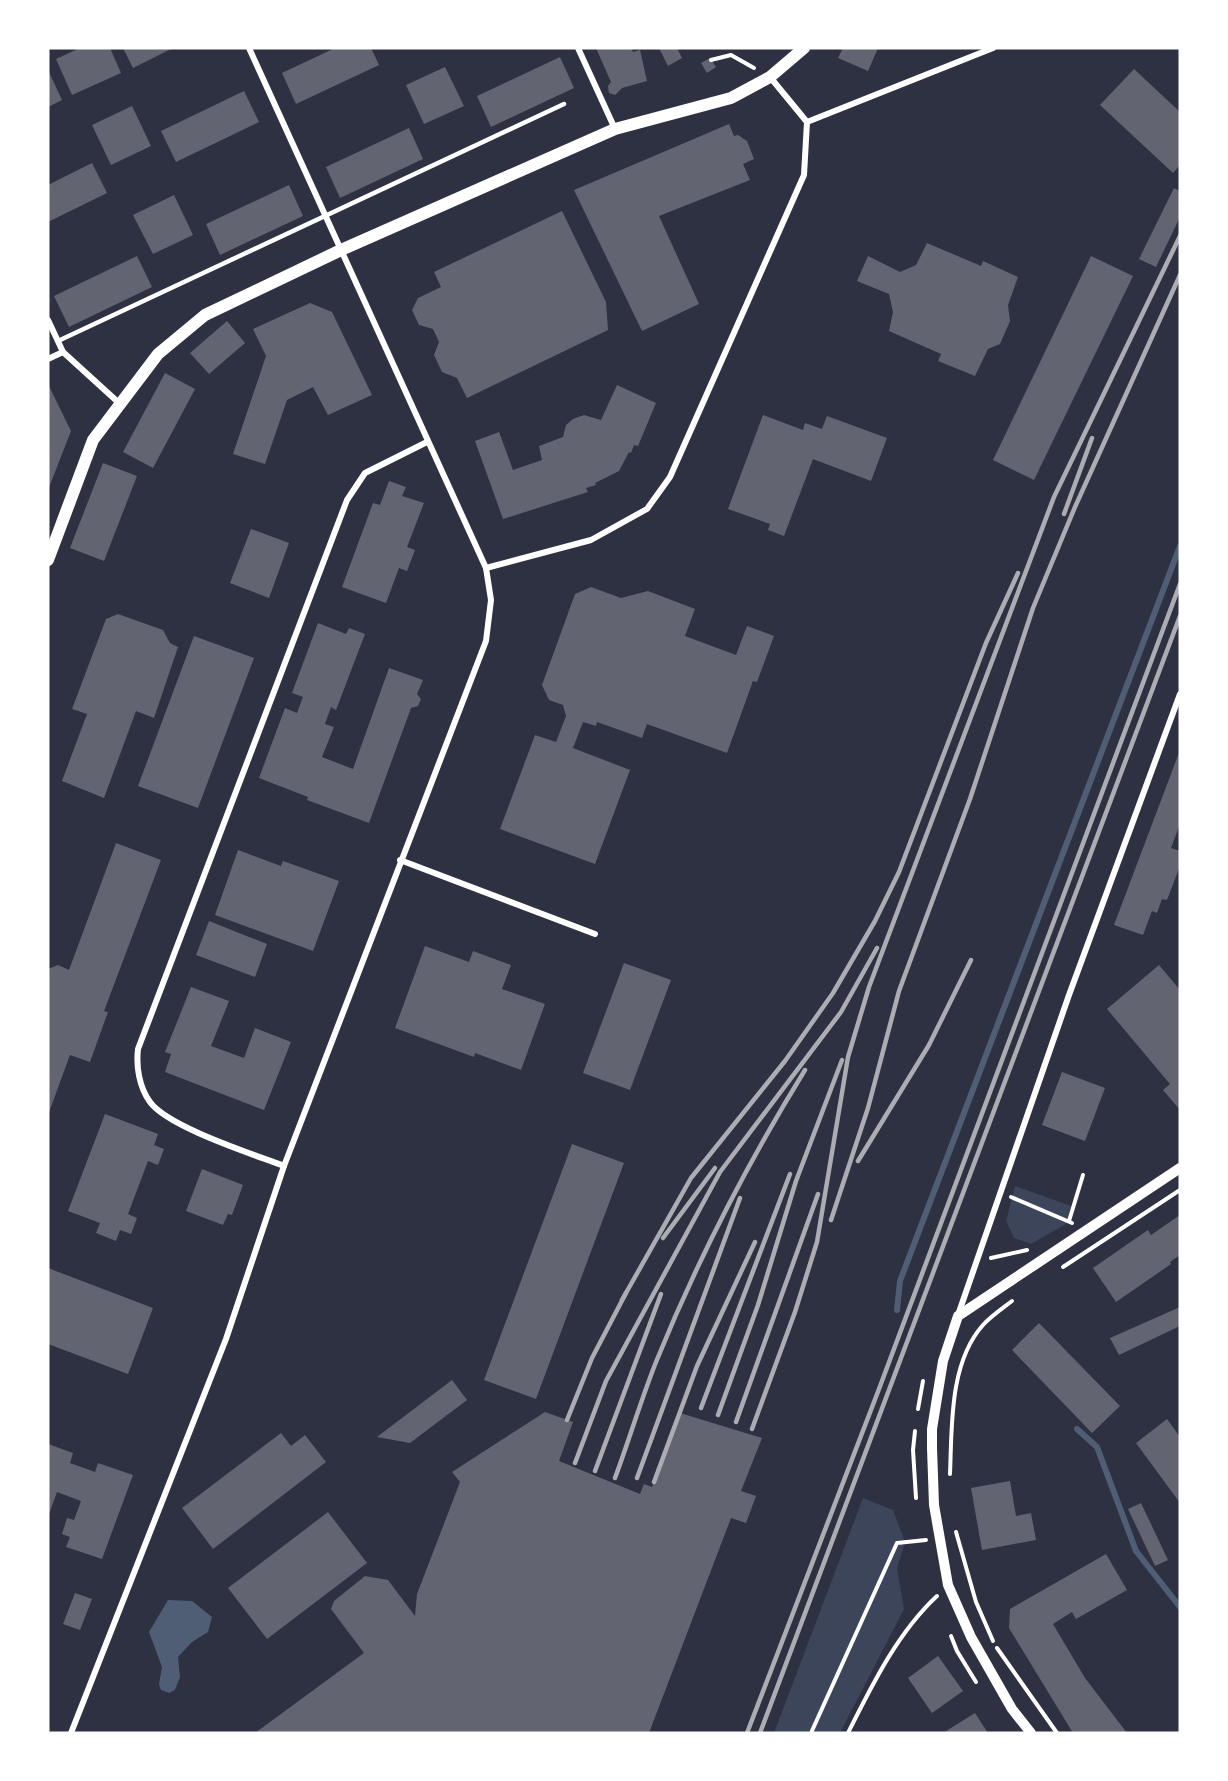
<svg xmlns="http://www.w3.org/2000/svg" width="1228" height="1781" viewBox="0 0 1228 1781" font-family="'Alegreya Sans',sans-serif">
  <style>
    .green { fill: #3c4559 }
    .water { fill: #4f5d75 }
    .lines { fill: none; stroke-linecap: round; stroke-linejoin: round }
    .stream { stroke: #4f5d75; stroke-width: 6 }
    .building { fill: #626471 }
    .path { stroke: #fff; stroke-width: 4 }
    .service { stroke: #fff; stroke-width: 4.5 }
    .minor { stroke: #fff; stroke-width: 6 }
    .tertiary { stroke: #fff; stroke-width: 10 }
    .secondary { stroke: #fff; stroke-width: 12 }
    .rail { stroke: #abadb3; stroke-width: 4.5 }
  </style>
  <rect width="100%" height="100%" fill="#2d3142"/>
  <g class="green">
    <path d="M1015,1186L1071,1206L1066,1224L1031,1244L1014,1238L1006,1221Z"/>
    <path d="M863,1498L893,1510L905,1542L897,1568L904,1609L840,1733H774Z"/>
  </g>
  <path class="water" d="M168,1600L192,1601L212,1617L208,1632L192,1642L178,1657L180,1677L175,1690L169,1693L161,1690L159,1684L162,1667L149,1632Z"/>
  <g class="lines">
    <g class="stream">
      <path d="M897,1310L900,1281L1180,546"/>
      <path d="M1077,1429L1097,1447L1136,1551L1180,1607"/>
    </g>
  </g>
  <g class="building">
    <path d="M80,48H110L121,73L72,95L56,59Z"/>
    <path d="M123,48H173L133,68Z"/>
    <path d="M335,48H371L379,65L296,104L282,73Z"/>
    <path d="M596,48H631L633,52L640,50L647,81L622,88L615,95L609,93L608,86L611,82Z"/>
    <path d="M659,48H677L682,58L668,66Z"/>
    <path d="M843,48H878L868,71L838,58Z"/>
    <path d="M560,57L574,88L491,127L477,96Z"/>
    <path d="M710,58L716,67L707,73L701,63Z"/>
    <path d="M445,67L464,106L424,124L406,85Z"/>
    <path d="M1134,69L1180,112V165L1173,173L1100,105Z"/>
    <path d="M48,70L62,100L48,107Z"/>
    <path d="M244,91L259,122L176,162L161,131Z"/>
    <path d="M132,106L151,146L111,165L92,125Z"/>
    <path d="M729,124L734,136L738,135L747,141L754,159L743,164L750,180L659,216L699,304L642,331L574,190Z"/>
    <path d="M409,128L423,159L340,198L326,167Z"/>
    <path d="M92,163L107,193L48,222V185Z"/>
    <path d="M289,185L303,216L220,255L206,224Z"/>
    <path d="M1174,188L1180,191V217L1156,267L1139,259Z"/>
    <path d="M174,195L193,235L153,254L133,215Z"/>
    <path d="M562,211L606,302L608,330L467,398L457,378L442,372L434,355L439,342L433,329L419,325L412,310L418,298L441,287L434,272Z"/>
    <path d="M927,243L981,266L983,261L1018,277L1008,305L1010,321L1000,344L988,349L975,376L938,361L941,354L889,331L893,312L889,294L857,281L868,256L900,272L916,265Z"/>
    <path d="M137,256L152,287L69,327L54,296Z"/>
    <path d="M1091,256L1133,276L1034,480L993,460Z"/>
    <path d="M310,303L332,312L372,395L328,415L313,387L287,400L265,464L233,454L266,356L253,329Z"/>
    <path d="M227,321L245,343L209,374L190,353Z"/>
    <path d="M165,373L195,389L153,468L123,452Z"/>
    <path d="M48,384L71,431L48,490Z"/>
    <path d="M617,385L656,403L638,446L634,445L631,453L629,452L619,471L595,483L596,485L586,488L588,492L503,519L475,441L499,432L513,470L542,460L539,446L563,437L566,425L573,419L584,415L601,420Z"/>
    <path d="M763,415L803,430L805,423L822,429L827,416L887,438L871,481L813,459L784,536L768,530L770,524L728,509Z"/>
    <path d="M103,463L137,476L104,561L70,548Z"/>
    <path d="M389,481L406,487L402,496L424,503L407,547L415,550L407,571L399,568L386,603L342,587L373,503L380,505Z"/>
    <path d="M251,529L289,543L269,598L230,583Z"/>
    <path d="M591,587L621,598L648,591L695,609L685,636L736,655L747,626L774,636L757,682L753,681L727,753L647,724L642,738L597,722L596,726L583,722L573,748L630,770L595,864L500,829L535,735L556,742L566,716L563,705L549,700L542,685L575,594Z"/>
    <path d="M118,614L163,630L170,643L178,647L154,718L136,711L104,798L62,781L87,714L72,709L106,619Z"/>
    <path d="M318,623L346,634L349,628L365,634L336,710L331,707L325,724L334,727L322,757L353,769L389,668L423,680L417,694L421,699L418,706L411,708L369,823L307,800L308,797L259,778L285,708L297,713L303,697L292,693Z"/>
    <path d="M194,636L254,658L198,808L138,786Z"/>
    <path d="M1180,750V824L1171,848L1180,851V866L1167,900L1162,899L1157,913L1152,911L1143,935L1114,925Z"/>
    <path d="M116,843L161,860L104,1011L108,1012L90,1062L70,1055L48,1115V969L58,965L69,970Z"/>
    <path d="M238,850L281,866L283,861L339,881L313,951L215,915Z"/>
    <path d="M209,921L267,944L255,977L196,955Z"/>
    <path d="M425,946L469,962L473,951L511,965L502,989L545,1004L521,1070L475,1053L474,1057L395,1028Z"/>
    <path d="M624,963L671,980L630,1090L583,1073Z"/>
    <path d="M1159,965L1180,990V1110L1163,1090L1170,1084L1107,1009Z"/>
    <path d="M191,987L229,1001L211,1046L244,1058L255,1028L291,1042L264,1110L165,1072L171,1054L165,1052Z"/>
    <path d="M1062,1072L1105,1088L1085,1141L1042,1125Z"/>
    <path d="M105,1114L158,1134L154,1145L164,1149L158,1165L148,1161L128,1214L137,1218L131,1234L120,1230L116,1241L96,1233L100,1223L68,1211Z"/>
    <path d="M572,1144L624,1163L536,1399L484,1380Z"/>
    <path d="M202,1169L243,1185L232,1215L228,1214L223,1225L186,1211Z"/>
    <path d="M1180,1215V1255L1170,1262L1171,1264L1116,1302L1093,1268L1148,1230L1151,1235Z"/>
    <path d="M48,1268L153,1308L128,1374L48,1344Z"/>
    <path d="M1180,1307V1326L1119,1355L1110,1338Z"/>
    <path d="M1039,1323L1120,1406L1092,1433L1012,1350Z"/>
    <path d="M452,1380L467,1400L410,1443L377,1437Z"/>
    <path d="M545,1412L573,1422L559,1461L640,1494L644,1484L652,1487L680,1413L762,1438L741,1491L756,1496L746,1523L731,1518L649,1733H255L364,1653L331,1609L334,1601L365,1576L388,1580L415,1616L417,1594L460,1482L452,1472Z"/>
    <path d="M1167,1419L1180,1437V1503L1136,1443Z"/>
    <path d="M281,1433L291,1446L305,1435L326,1462L213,1549L182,1508Z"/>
    <path d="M48,1444L73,1453L70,1463L95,1472L98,1463L133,1475L102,1559L66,1547L70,1537L62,1534L67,1518L74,1520L81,1501L57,1492L48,1517Z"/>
    <path d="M1010,1481L1016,1516L1031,1513L1036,1540L982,1550L971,1488Z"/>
    <path d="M1141,1503L1168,1560L1155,1566L1128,1509Z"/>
    <path d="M328,1512L367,1563L267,1639L228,1588Z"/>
    <path d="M1106,1554L1127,1590L1076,1619L1072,1612L1053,1624L1085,1678L1127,1733H1073L1009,1628L1010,1609Z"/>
    <path d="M75,1593L92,1599L80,1630L63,1624Z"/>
    <path d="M938,1656L963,1691L932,1713L908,1678Z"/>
    <path d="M975,1713L988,1733H943Z"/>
  </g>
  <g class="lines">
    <g class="path">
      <path d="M711,60L731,55L754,68"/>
      <path d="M1011,1197L1072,1223"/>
      <path d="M1069,1221L1083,1175"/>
      <path d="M991,1258L1027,1250"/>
      <path d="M1063,1267L1180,1190"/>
      <path d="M918,1409L923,1381"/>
      <path d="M915,1431L913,1450L916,1498"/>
      <path d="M950,1474C952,1427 949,1363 983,1325C991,1316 1003,1308 1012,1301"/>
      <path d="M956,1532L976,1602L993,1641"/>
      <path d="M951,1636L957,1651L976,1682"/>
      <path d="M997,1648L1057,1733"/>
      <path d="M811,1733L897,1543L926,1540"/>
      <path d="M848,1733C872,1685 898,1632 937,1596"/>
    </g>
    <path class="service" d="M58,341L564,104"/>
    <g class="minor">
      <path d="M578,48L615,129"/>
      <path d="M807,122L993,48"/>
      <path d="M48,320L63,352L119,403"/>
      <path d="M48,359L63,352"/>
      <path d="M486,568L591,540L647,509L670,477L804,175L807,122L770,77"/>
      <path d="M400,860L595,934"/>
      <path d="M284,1166C253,1154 168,1127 150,1102C139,1087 136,1066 138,1049L347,500L365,473L427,442"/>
      <path d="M958,1315L1069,995L1180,694"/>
      <path d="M71,1733L226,1339L284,1166L486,641L491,600L486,568L249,48"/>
    </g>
    <path class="tertiary" d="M1031,1733L1012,1709L971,1637L948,1585L934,1505L932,1448V1429L943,1361L958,1316L1180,1168"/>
    <path class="secondary" d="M48,560L93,440L158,354L205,315L341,250L615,129L731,98L770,77L804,48"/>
    <g class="rail">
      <path d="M1064,514L1092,438"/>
      <path d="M858,1161L929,1045L971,960"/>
      <path d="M831,1220L868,1108L899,991L970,799L1033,608L1075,507L1180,275"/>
      <path d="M663,1238L715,1168"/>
      <path d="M622,1300L691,1178L785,1061L833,993L875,921L899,872L986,643L1018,573"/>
      <path d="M701,1408L790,1174"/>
      <path d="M718,1415L758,1305L796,1181L842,1060"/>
      <path d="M567,1420L592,1358L626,1293"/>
      <path d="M736,1422L818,1194"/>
      <path d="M752,1429L795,1312L817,1242L848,1057L869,987L1054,497L1180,236"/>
      <path d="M575,1463L606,1381L720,1172L841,1012L877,948"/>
      <path d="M595,1471L661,1294"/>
      <path d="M615,1478C629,1440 641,1400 656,1362C697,1261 747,1164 805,1070"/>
      <path d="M637,1478L740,1198"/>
      <path d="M654,1482L697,1366L755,1242"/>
      <path d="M747,1733L879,1389L1180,584"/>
      <path d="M760,1733L1180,616"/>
    </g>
  </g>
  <rect width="1228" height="1781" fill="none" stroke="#ffffff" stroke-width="99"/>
</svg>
